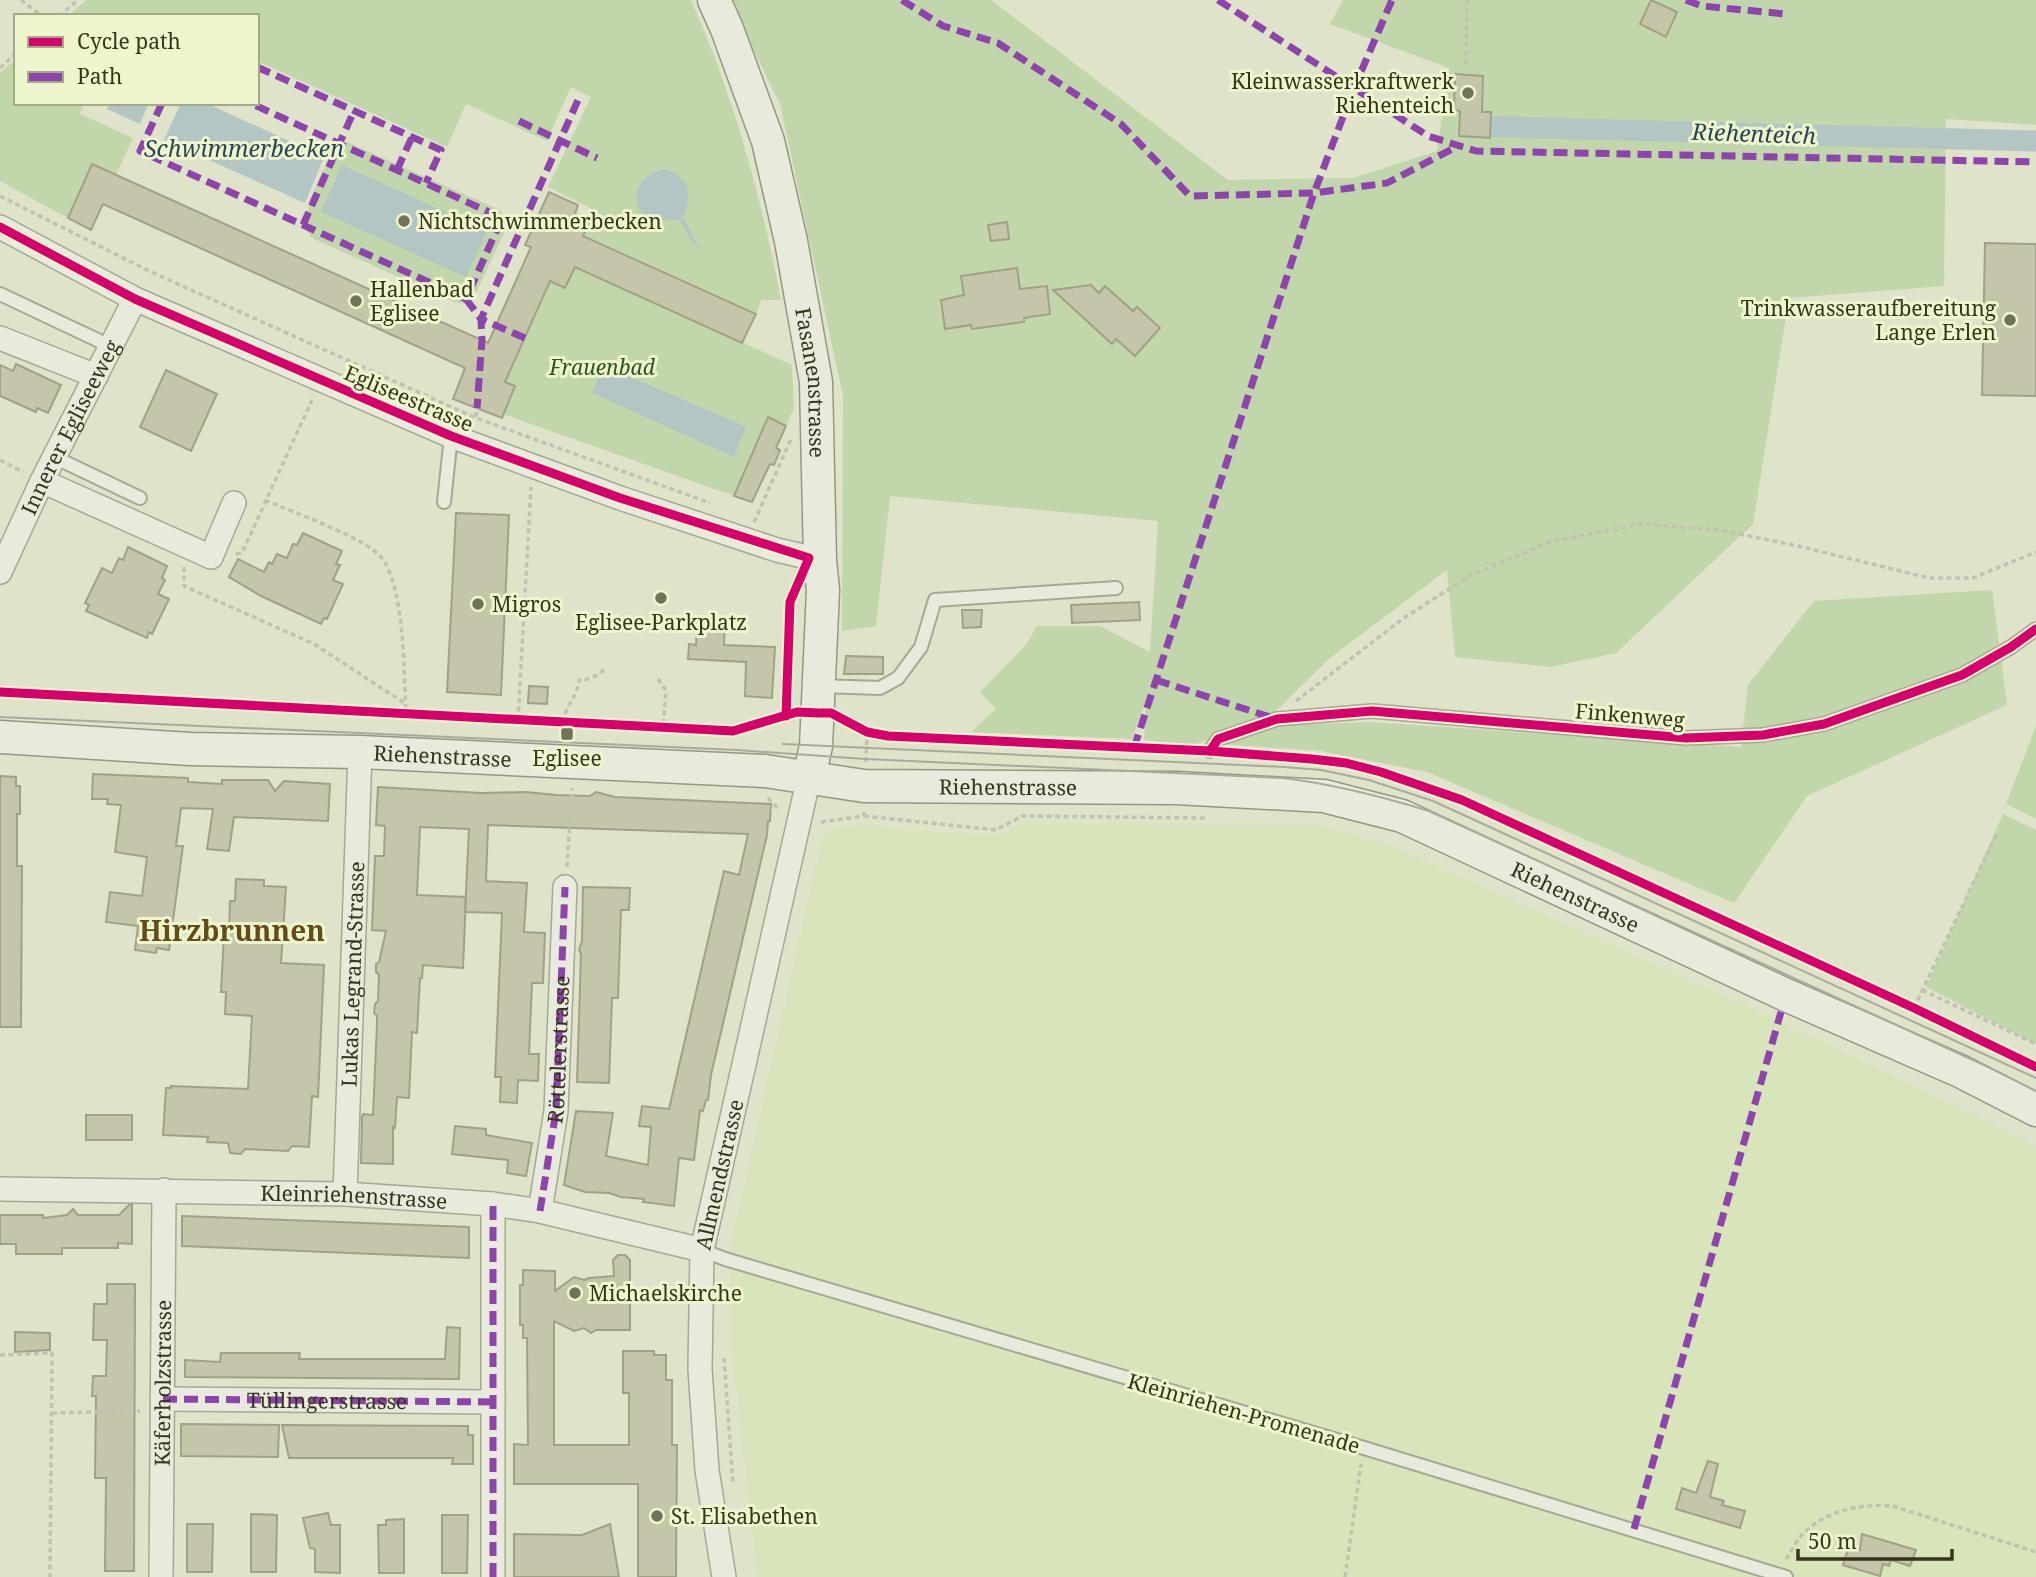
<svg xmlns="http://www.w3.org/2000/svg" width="2036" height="1577" viewBox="0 0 2036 1577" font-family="'Noto Serif',serif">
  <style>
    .farmland { fill: #d8e4b9 }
    .green { fill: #c2d6ab }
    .water { fill: #b4c6c3 }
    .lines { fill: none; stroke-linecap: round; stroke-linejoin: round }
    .canal { stroke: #b4c6c3; stroke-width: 21 }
    .building { fill: #c5c5aa; stroke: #a1a189; stroke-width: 2 }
    .service-casing { stroke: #a6a893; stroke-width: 16 }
    .minor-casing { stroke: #a6a893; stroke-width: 26 }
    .secondary-casing { stroke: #959783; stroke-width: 35 }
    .path { stroke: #c1c3b2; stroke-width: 3.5; stroke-dasharray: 5 3.5; stroke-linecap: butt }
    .service { stroke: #e8ebdb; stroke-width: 12 }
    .minor { stroke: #e8ebdb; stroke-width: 23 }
    .secondary { stroke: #e8ebdb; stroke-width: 32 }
    .tram { stroke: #a9aa9c; stroke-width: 2 }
    .quiet { stroke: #8e44ad; stroke-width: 7; stroke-dasharray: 14 7; stroke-linecap: butt }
    .cycleway-casing { stroke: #eef6ce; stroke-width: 13 }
    .cycleway { stroke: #d6006c; stroke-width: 9 }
    .poi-dot { fill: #717259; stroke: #eef6ce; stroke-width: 2.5 }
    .labels { text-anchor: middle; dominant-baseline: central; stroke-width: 6; stroke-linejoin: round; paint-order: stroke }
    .poi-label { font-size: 21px; fill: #36351c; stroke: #eef6ce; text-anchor: start }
    .park-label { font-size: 21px; font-style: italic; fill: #2f5322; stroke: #eef6ce }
    .street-label { font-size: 21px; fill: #36351c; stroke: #eef6ce }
    .water-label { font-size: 23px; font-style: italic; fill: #2b4456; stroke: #eef6ce }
    .district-label { font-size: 28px; font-weight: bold; fill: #634c1a; stroke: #eef6ce }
  </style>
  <rect width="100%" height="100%" fill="#dfe3c9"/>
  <path class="farmland" d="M1016,822L1319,826L1390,845L1775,1019L2036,1146V1577H757L732,1351L730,1250L821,842L827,831L868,824L898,829L988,836L1005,834Z"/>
  <g class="green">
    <path d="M87,0H691C734,97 761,196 781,300H761L757,313L584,235L592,209L548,187L591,97L571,87L547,141L466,104L447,147L257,61V16H67Z"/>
    <path d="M729,0H991L1228,180L1353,178L1437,151L1449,68L1330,24L1343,0H2036V125L1946,119L1944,286L1789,298L1753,524L1616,653L1551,667L1455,657L1447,570L1330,658L1274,713L1194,745L1144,740L1146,700L1132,739L971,732L996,709L980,692L1026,645L1037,626H1100L1150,652L1158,521L890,496L876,626L842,631L843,396L780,104Z"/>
    <path d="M16,59V103H84L80,114L133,138L116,175L92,165L68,218L0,181V73Z"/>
    <path d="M347,142L500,210L507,219L506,229L473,299L465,304L454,302L312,238L303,225C309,203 326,152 347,142Z"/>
    <path d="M575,267L792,365L794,408L786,426L768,418L734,496L503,414L514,386L505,382L550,281L565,288Z"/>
    <path d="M1992,590L2007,705L1807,796L1734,903L1427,772L1321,751L1219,744L1277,725L1370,722L1741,747L1748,685L1814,601Z"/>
    <path d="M2036,726V819L2006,804Z"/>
    <path d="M2003,814L2036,830V1044L1926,987Z"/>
  </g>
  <g class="water">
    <path d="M109,103H149L140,124L107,109Z"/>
    <path d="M181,103H206L324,157L305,203L164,140Z"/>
    <path d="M342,165L487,231L466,277L321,212Z"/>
    <path d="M665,169L674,172L687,185L688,203L683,217L696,242L704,251L692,242L679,220C670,219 662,224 652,219C624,207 637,172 665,169Z"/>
    <path d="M603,365L746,427L734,457L592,393Z"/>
  </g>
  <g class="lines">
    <path class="canal" d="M1472,126L2036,141"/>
  </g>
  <g class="building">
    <path d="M1651,0L1677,12L1666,37L1640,24Z"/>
    <path d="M1455,74L1483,76L1482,112H1491L1490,138L1459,136L1460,111L1454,110Z"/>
    <path d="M92,164L488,343L531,247L525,245L549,192L578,205L575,214L590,220L583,236L756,314L742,343L575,267L565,288L550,281L505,382L515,386L502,418L453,399L465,368L103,204L91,230L68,218Z"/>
    <path d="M1007,222L1009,239L991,241L988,225Z"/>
    <path d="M1985,243L2036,244V396L1982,395Z"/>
    <path d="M1017,268L1020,289L1047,286L1050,314L1024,318V322L972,329L971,325L945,329L941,300L964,295L961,276Z"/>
    <path d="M1091,285L1099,293L1105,286L1133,311L1137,307L1160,328L1135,356L1116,339L1112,344L1053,290Z"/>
    <path d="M16,364L61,385L48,413L37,408L36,412L0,396V365L13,371Z"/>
    <path d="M166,370L217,394L191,451L140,427Z"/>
    <path d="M768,417L786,426L776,448L780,450L774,465L770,464L752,502L734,496Z"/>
    <path d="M456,513L509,515L501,695L447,692Z"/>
    <path d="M303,533L342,551L336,564L340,565L333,580L343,584L327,619L324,618L321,624L261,596L229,577L238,559L264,572L269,562L272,564L277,554L287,558L293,544L297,545Z"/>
    <path d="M128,547L167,566L162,578L165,580L158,594L169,599L152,634L149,632L147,638L86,611L89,605L85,603L102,568L112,573L119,558L123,560Z"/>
    <path d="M1139,602L1140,620L1072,623L1071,605Z"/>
    <path d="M962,610H982L981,627L963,628Z"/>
    <path d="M697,620L725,621L724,645L775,647L772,698L745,696L746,662L688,659L689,644L696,645Z"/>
    <path d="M846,656L883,657V674H844Z"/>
    <path d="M529,686L548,687L547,704L528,703Z"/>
    <path d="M93,774L188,778V782L222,784V780H268L275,791L284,781L330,784L328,821L234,817L229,851L207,849L213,809L181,808L176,846H183L169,950L157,948L156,953L135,950L138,926L106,922L110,892L142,896L147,857L115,852L121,805L107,804L108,799H92Z"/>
    <path d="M0,776L16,777V786H20V814H17V866H22L21,1027H0Z"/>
    <path d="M378,787L481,793L526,792L557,795L590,796L596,792L615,797L771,804L770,821H768L767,835L711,1075L708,1100H706L703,1111L700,1110L694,1160L679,1158L674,1206L643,1202L644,1199L621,1197L609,1193L585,1192L564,1185L576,1111L613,1113L606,1156L648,1165L651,1127L639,1126L642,1106L669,1109L724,871L739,875L748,834L488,825L486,881L527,883L524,932L545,933L543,983H532L529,1054H539L538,1081L518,1080L517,1103L500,1102L501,1077H495L502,913L465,912L469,829L420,827L417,895L466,897L463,968L423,965L422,978H420L417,1033L412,1032L409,1098L397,1097L395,1128L393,1127V1164L361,1163L362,1117L363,1114L373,1115L377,1024V1016L374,1013L375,1004L378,1001L379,975L376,972V964L379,962L386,931L372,930L375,856H384L385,826L376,825Z"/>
    <path d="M236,879L264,880V886L286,887L281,963L324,965L318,1097L312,1096L309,1147L292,1146L288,1151L245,1149L241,1154L230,1153L228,1143L207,1142L208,1137L163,1135L166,1088H171V1086L248,1089L252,1016L225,1014L226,992H221L224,934H229L230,901H235Z"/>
    <path d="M583,887L630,888L629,910H621L618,998H612L609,1083L577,1082L581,954L579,950L582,941Z"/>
    <rect x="86" y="1115" width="46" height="25"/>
    <path d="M455,1126L486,1129V1135L532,1143L526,1176L507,1173L508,1160L452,1154Z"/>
    <path d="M129,1205H132V1244L118,1243V1248H62V1254H16V1244H0V1215H43V1218L67,1215L73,1209L78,1215H119Z"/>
    <path d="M182,1216L469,1227V1258L182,1246Z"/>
    <path d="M618,1255H625L630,1260V1330H596L591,1333L584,1328L574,1331L554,1321V1445H629V1393H623V1351H654V1355H666V1380H672V1445H677L676,1577H638V1484H514V1444L528,1445L527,1338H523V1325H520V1285H523V1270L555,1271V1291L574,1277L584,1280L589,1278L614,1276L613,1260Z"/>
    <path d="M107,1284H135L134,1571H105L106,1478H95L96,1396H92L93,1376H106L107,1340H93L94,1304H107Z"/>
    <path d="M447,1327L460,1328L459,1379L185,1377V1360L220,1362L221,1353H300L299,1359H445Z"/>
    <path d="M15,1332L50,1333V1350L15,1352Z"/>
    <path d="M181,1424L279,1425L278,1457L181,1456Z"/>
    <path d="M282,1425L468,1426V1435H473V1464H452L453,1458H289Z"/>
    <path d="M1708,1461L1718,1464L1710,1497L1724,1501L1722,1505L1745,1511L1740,1528L1676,1509L1682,1488L1696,1493Z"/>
    <path d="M328,1513L331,1525H340V1573L315,1572V1549L310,1548L303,1518Z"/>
    <path d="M251,1514L277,1515L276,1572H251Z"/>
    <path d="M442,1515H468L467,1573H442Z"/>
    <path d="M404,1519V1573H379L378,1525H386V1520Z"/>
    <path d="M187,1524H213L212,1572H187Z"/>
    <path d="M610,1524L619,1577H514V1534L582,1535Z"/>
    <path d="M1862,1534L1916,1550L1910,1566L1891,1560L1889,1566L1883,1564L1880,1576L1843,1565L1849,1546L1860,1550Z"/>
  </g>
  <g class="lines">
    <defs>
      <g id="service">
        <path d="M0,294L110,346"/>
        <path d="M54,457L140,498"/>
        <path d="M444,502L451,436"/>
        <path d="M820,686L880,688L898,678L921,647L935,600L1116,588"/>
        <path d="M1210,751L1218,739L1277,719L1372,711L1686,738L1763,735L1824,724L1962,675L2011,647L2036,629"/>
        <path d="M702,1250L725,1259L1364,1448L1786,1577"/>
      </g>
      <g id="minor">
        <path d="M0,227L135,299L451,436L620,498L777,550L820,560"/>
        <path d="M0,338L96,376"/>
        <path d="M42,481L211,557L234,503"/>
        <path id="s1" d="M0,572L42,481L135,299"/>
        <path id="s2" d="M0,1189L345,1194L493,1204L540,1211L702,1250"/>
        <path id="s3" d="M345,1194L360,752"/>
        <path id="s4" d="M540,1211L556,1111L565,887"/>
        <path d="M163,1399L493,1402"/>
        <path id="s5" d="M161,1577L164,1190"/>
        <path d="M493,1577V1204"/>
        <path id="s6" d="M724,1577L707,1470L700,1369L702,1250L809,777"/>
      </g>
      <g id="secondary">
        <path id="s7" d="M714,0L727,29L768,141L791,241L816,382L820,560L823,590L816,746L809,777"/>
        <path id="s8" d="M0,737L190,749L360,752L765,771L864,786L1176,788L1324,796L1402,816L1786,995L1960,1071L2036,1110"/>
      </g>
    </defs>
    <use href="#service" class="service-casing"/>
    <use href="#minor" class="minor-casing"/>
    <use href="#secondary" class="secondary-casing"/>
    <g class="path">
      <path d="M21,0L42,16"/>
      <path d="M59,16L78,0"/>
      <path d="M1466,64L1467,0"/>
      <path d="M0,68L16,53"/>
      <path d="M0,196L149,271L476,418L710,503"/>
      <path d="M476,417L477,408"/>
      <path d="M0,460L23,472"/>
      <path d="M265,500C292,512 364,537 381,557C405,586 404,676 406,715"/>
      <path d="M754,522L791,439"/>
      <path d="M236,554L242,553L312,400"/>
      <path d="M184,567V586L314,644L406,704"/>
      <path d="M658,679L666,691L663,728"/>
      <path d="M0,692L733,731L793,714"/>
      <path d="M1296,701L1401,620L1469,576L1550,542L1640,524L1720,530L1798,546L1929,578H1973L2036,552"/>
      <path d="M518,720L531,487"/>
      <path d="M844,720L867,732L888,736L1196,750"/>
      <path d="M563,722C565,706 578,696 579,680C588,681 601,674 606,667"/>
      <path d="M1232,753L1346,763L1415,782L1462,800L1914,1008L2036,1067"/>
      <path d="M866,762L867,732"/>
      <path d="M768,798L779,810"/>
      <path d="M864,816L996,830L1022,816L1207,818"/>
      <path d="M821,822L864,816V811"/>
      <path d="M567,867L572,788"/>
      <path d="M1922,990L2036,1044"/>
      <path d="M1914,1008L1997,833"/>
      <path d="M0,1355L52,1353L50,1577"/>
      <path d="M724,1358L733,1483"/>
      <path d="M52,1413L140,1411"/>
      <path d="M1786,1559C1792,1550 1797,1539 1805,1532C1827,1510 1864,1503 1893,1506L2036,1552"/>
      <path d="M1345,1577L1361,1464"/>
    </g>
    <use href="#service" class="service"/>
    <use href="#minor" class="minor"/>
    <use href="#secondary" class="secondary"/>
    <g class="tram">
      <path d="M0,717L737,750L866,759L1283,778C1333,784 1380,796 1429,811L1986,1066L2036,1091"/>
      <path d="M783,744L1284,767L1321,770L1369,780L1433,801L2036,1078"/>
    </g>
    <g class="quiet">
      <path d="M902,0L943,26L998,43L1121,124L1190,196L1314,193L1387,183L1458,146"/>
      <path d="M1218,0L1428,136L1476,151L2036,162"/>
      <path d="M1686,0L1702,6L1786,14"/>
      <path d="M257,67L441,150L426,183"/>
      <path d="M162,103L140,151L466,299L502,218L250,103"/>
      <path d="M519,121L597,158"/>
      <path d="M397,170L412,137"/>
      <path d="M303,225L354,111"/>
      <path d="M466,299L481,319L482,340L477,408"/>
      <path d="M525,338L481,319L578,100"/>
      <path d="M1156,680L1276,719"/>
      <path d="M1134,748L1314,193L1354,88L1392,0"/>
      <path d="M540,1211L556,1111L565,887"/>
      <path id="s9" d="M163,1399L493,1402"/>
      <path d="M1634,1529L1781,1012"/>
      <path d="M493,1577V1204"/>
    </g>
    <defs>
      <g id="cycleway">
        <path d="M0,227L135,299L451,436L620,498L809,558L790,602L786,716"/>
        <path d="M0,692L733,731L797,712L819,713H831L867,732L888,736L1210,751L1312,759L1346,763L1381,772L1462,800L1914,1008L2036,1067"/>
        <path d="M1210,751L1218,739L1277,719L1372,711L1686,738L1763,735L1824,724L1962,675L2011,647L2036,629"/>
      </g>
    </defs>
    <use href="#cycleway" class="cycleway-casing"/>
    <use href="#cycleway" class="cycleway"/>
  </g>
  <g class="poi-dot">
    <circle cx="1468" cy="93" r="7"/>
    <circle cx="404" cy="221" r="7"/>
    <circle cx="356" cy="301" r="7"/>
    <circle cx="2010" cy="320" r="7"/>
    <circle cx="661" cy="598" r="7"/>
    <circle cx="478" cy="604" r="7"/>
    <rect x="560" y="727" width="14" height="14" rx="3.5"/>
    <circle cx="575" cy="1293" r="7"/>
    <circle cx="657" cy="1516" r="7"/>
  </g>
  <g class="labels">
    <g class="poi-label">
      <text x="1454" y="81" text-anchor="end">Kleinwasserkraftwerk<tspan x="1454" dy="24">Riehenteich</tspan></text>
      <text x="418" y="221">Nichtschwimmerbecken</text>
      <text x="370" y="289">Hallenbad<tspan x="370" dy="24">Eglisee</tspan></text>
      <text x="1996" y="308" text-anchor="end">Trinkwasseraufbereitung<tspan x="1996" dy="24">Lange Erlen</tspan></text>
      <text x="492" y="604">Migros</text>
      <text x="661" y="622" text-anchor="middle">Eglisee-Parkplatz</text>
      <text x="567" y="758" text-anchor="middle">Eglisee</text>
      <text x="589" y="1293">Michaelskirche</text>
      <text x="671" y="1516">St. Elisabethen</text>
    </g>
    <g class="park-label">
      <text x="602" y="367">Frauenbad</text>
    </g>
    <g class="street-label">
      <text stroke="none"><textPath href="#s7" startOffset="397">Fasanenstrasse</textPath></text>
      <text transform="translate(409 398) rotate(23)">Egliseestrasse</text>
      <text stroke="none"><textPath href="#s1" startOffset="161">Innerer Egliseeweg</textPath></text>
      <text transform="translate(1630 715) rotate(5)">Finkenweg</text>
      <text stroke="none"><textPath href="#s8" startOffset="443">Riehenstrasse</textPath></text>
      <text stroke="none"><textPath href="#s8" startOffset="1010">Riehenstrasse</textPath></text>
      <text stroke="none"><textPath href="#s8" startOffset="1598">Riehenstrasse</textPath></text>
      <text stroke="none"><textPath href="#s3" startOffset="220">Lukas Legrand-Strasse</textPath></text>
      <text stroke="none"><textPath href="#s4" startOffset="163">Röttelerstrasse</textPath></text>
      <text stroke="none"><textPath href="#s6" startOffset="406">Allmendstrasse</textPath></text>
      <text stroke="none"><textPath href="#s2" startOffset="354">Kleinriehenstrasse</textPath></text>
      <text stroke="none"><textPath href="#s5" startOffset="194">Käferholzstrasse</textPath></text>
      <text stroke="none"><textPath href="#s9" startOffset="164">Tüllingerstrasse</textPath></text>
      <text transform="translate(1244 1413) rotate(16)">Kleinriehen-Promenade</text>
    </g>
    <g class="water-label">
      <text transform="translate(1754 133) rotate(2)">Riehenteich</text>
      <text x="244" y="148">Schwimmerbecken</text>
    </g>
    <g class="district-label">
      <text x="232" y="930">Hirzbrunnen</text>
    </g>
  </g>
  <rect x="14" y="14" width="245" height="91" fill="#eef6ce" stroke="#a4a987" stroke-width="2"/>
  <rect x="28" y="37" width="35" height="10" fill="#d6006c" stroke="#a4a987" stroke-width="2"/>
  <text x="77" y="49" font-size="21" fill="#36351c">Cycle path</text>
  <rect x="28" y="72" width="35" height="10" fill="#8e44ad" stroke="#a4a987" stroke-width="2"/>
  <text x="77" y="84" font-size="21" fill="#36351c">Path</text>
  <path d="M1798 1549v10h154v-10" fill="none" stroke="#36351c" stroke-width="3.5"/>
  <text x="1808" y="1549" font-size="21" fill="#36351c" stroke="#eef6ce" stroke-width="5" paint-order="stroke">50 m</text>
</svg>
